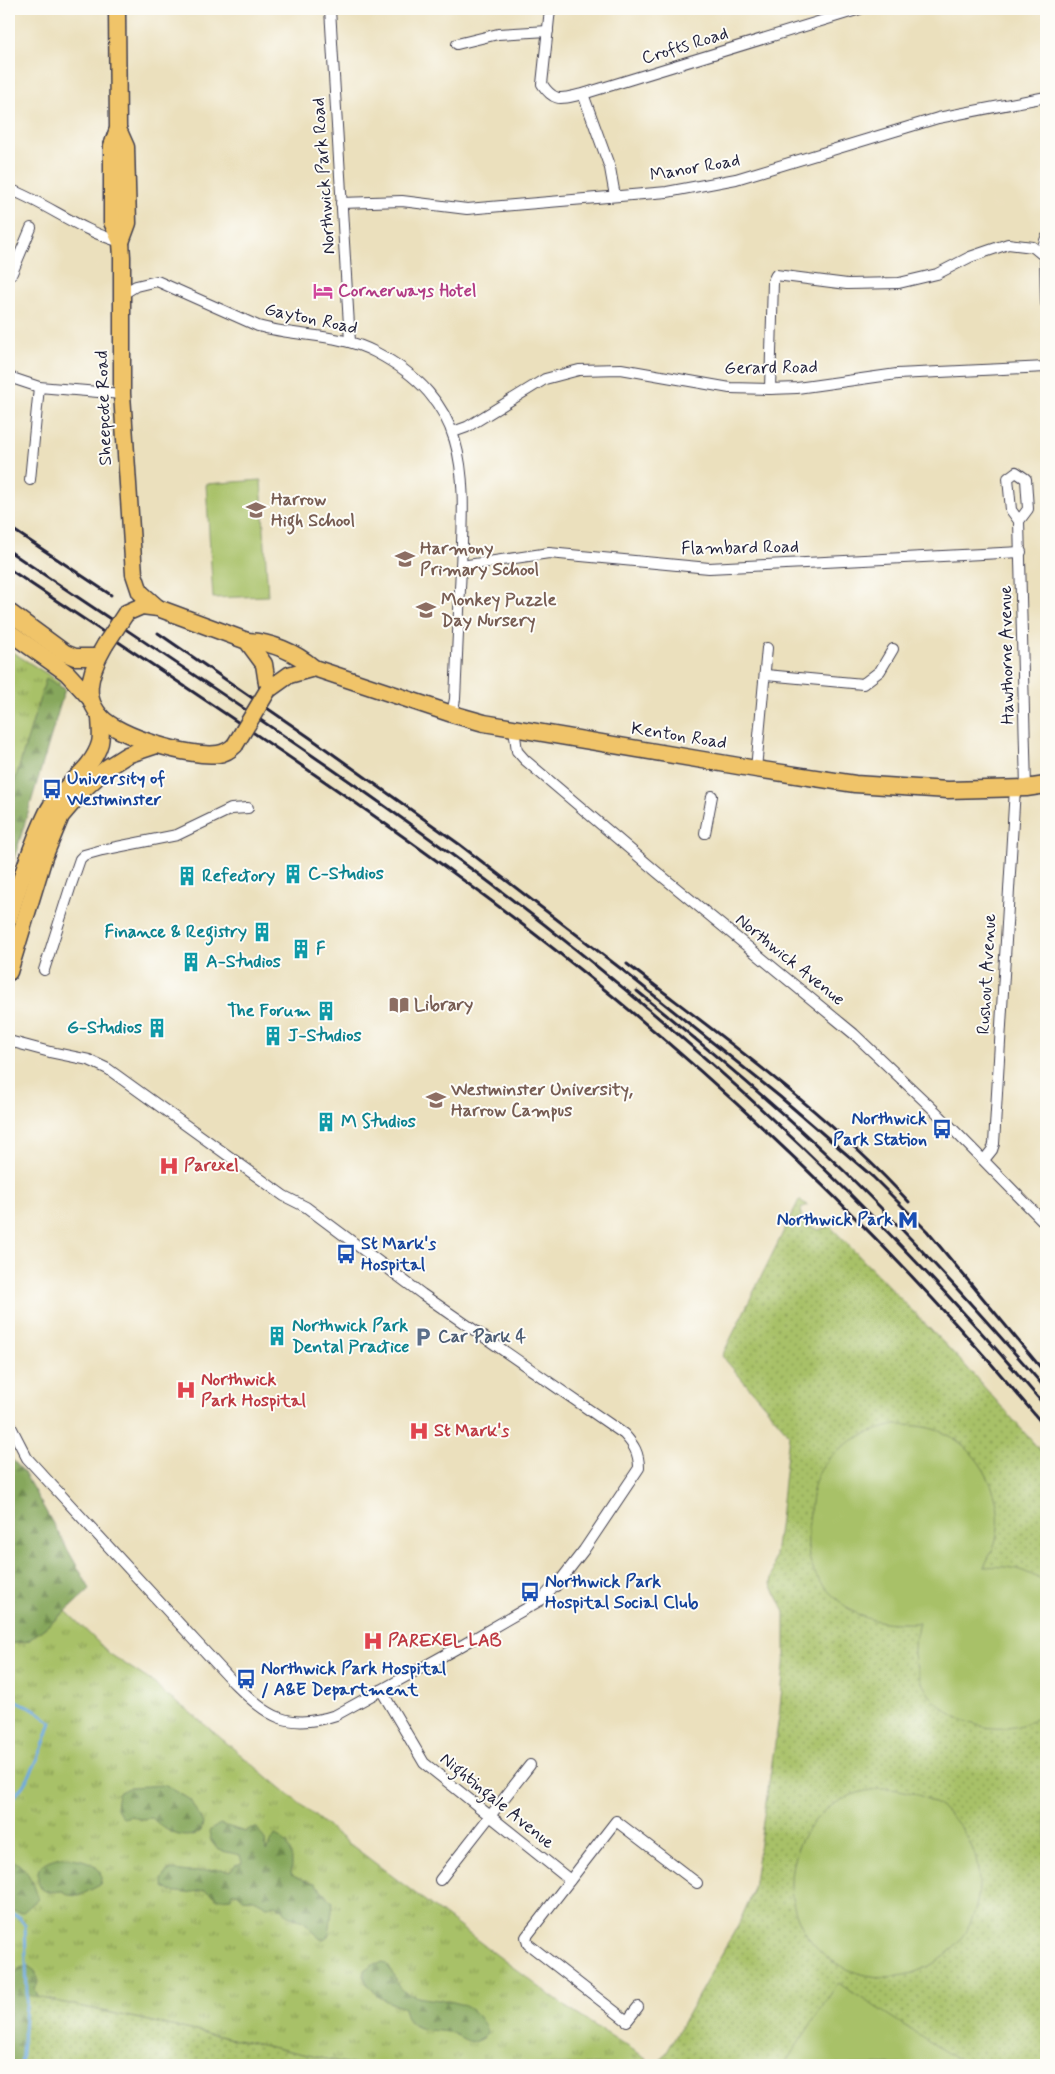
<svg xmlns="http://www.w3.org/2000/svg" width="1055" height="2074" viewBox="0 0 1055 2074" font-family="Mynerve,sans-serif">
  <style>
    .grass { fill: url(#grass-tufts); stroke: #657251 }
    .forest { fill: url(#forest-firs); stroke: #54644c }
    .park { fill: url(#park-dots); stroke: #657251 }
    .pitch { fill: #a8c167; stroke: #657251 }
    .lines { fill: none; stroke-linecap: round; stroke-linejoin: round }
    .stream { stroke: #6eabe0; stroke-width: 3 }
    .street-casing { stroke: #403e4e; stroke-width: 12 }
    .primary-casing { stroke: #403e4e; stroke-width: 19 }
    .street { stroke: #fff; stroke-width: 10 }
    .primary { stroke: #f0c469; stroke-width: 16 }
    .rail { stroke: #22223b; stroke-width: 3 }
    .primary-bridge-casing { stroke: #403e4e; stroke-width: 19; stroke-linecap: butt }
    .primary-bridge { stroke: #f0c469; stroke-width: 16 }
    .labels { text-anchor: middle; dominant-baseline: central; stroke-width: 4; stroke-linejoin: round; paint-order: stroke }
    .street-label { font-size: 18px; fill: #22223b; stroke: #fdfcf7 }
    .hotel-label { font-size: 18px; font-weight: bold; fill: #b23c85; stroke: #fdfcf7; text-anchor: start }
    .education-label { font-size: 18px; font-weight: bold; fill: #785e54; stroke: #fdfcf7; text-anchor: start }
    .transit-label { font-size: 18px; font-weight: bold; fill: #164399; stroke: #fdfcf7; text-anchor: start }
    .culture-label { font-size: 18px; font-weight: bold; fill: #0d838f; stroke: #fdfcf7; text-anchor: start }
    .health-label { font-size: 18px; font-weight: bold; fill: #be3a42; stroke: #fdfcf7; text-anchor: start }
    .service-label { font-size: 18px; font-weight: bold; fill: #4e5e75; stroke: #fdfcf7; text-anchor: start }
  </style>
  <defs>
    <pattern id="grass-tufts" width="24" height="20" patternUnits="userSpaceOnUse" patternTransform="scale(1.25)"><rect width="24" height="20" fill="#a8c167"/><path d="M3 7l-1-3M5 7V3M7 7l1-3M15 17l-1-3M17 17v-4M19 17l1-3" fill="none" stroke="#889c56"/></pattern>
    <pattern id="forest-firs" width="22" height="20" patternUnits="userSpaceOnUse" patternTransform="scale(1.25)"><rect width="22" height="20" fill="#86a75c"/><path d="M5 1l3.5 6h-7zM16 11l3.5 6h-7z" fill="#6d884d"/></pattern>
    <pattern id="park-dots" width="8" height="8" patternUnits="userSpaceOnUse" patternTransform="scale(1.25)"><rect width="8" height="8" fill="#a8c167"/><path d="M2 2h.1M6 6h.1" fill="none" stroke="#889c56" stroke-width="1.8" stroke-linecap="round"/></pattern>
  </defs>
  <rect width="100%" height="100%" fill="#fdfcf7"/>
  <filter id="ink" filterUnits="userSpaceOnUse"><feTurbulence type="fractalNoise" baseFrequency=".02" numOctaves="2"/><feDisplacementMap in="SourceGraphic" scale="10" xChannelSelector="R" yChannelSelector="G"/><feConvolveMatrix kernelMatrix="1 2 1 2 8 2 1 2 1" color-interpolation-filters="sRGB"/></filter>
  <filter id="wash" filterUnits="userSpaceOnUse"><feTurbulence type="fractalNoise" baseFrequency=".0096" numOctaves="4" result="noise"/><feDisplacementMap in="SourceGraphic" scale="20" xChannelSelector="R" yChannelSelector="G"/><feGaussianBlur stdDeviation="1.12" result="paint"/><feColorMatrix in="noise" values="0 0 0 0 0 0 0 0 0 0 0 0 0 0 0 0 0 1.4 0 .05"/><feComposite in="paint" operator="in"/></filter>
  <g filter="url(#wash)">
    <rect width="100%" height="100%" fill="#ebe0bd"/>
    <g class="grass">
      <path d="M9,650L60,682L9,833Z"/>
      <path d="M66,1611L110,1654L154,1683L163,1693L187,1710L334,1832L567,2008L646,2058L643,2065H354L28,1995L9,2065V1644L28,1641Z"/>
    </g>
    <g class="forest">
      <path d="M46,678L65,689L9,876V800Z"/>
      <path d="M9,1456L23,1471L90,1589L66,1611L28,1641L9,1644Z"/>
      <path d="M166,1785L190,1800L203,1823L201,1831C183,1843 166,1831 152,1818L140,1819L131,1816L123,1818L116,1807L118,1793L130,1787Z"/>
      <path d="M220,1824L245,1832L251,1828H257L265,1840L266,1851L275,1835C291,1841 294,1859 291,1874L304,1880L315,1883L333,1902L329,1935L324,1939H320L310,1927L303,1921L288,1916L282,1908L276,1905L267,1906L254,1899L242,1898L237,1893H232L231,1898L218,1899L205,1890L186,1893L170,1891L164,1887L162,1880L167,1871C177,1869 183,1872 191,1872C207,1872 215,1866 231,1871L235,1865L242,1863L240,1855L218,1850L211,1841L209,1831Z"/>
      <path d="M60,1857C77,1858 107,1861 100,1885L79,1896L69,1895L63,1891L48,1892L41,1889C33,1868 40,1862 60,1857Z"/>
      <path d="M9,1858C26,1866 34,1881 38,1899L22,1913L9,1910Z"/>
      <path d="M384,1962C395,1971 394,1986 407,1993C432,2005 458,1993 479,2017C483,2023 487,2027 487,2034C470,2050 464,2036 448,2032C431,2029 409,2034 404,2008L386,2001L377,1995L373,1989L367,1984L364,1978V1970L373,1964Z"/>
      <path d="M28,1966L35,1971L38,1983L35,1989L38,1997L29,2065H9V1980L20,1968Z"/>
    </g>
    <g class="park">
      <path d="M799,1200L808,1205L802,1208C800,1215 802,1220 806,1225L819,1230L830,1226L963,1363L1046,1457V2065H659L738,1925L752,1894L779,1717L785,1655V1612L771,1584L780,1519L789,1434L722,1356Z"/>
      <path d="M27,1995L354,2065H21Z"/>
    </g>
    <g class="pitch">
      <path d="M261,480L268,596L213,598L206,484Z"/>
      <path d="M895,1425C911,1425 929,1426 944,1433C980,1449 1007,1499 996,1539C994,1549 988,1558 984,1567C1009,1565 1026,1569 1046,1584V1711C1013,1741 961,1729 932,1698C924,1690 917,1672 915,1660C912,1648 916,1634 919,1623C903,1623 887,1624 870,1619C858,1616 847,1608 838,1600C806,1573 805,1552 810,1512C812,1495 813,1479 824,1465C843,1441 866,1432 895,1425Z"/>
      <circle cx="885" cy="1883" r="94"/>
      <path d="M838,1983L966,2065H784Z"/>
    </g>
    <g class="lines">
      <g class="stream">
        <path d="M9,1697L34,1709L51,1722C42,1751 31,1781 9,1802"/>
        <path d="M9,1913L19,1917L25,1925L27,1995L21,2065"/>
        <path d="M662,2062V2061"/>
      </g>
    </g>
  </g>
  <g filter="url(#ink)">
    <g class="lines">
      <defs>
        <g id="street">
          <path d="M330,9L350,342"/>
          <path d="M550,9L542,84C555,104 563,98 583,94L860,9"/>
          <path d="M457,44L498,34L548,31"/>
          <path d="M583,94L610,168L615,196"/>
          <path d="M9,189C48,204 80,231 121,242"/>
          <path d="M341,203L402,201L467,209L667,192L736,179L938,118L1046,97"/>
          <path d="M1041,252L1046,238"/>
          <path d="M9,272L12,273L31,228"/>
          <path d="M123,294L136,286L157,281L258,326C296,337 340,333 375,352C471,402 465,473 461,567C459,611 457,655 455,699L452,714"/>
          <path d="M9,377L39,387L122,394"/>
          <path d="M770,389L773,281L776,275L847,284L899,283L937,274L970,257L1008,244L1033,247L1045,257L1046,303"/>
          <path d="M453,432L467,427L545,379L579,370L621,369L730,388L770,389L797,388L897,374L1046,367"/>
          <path d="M30,480L39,387"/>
          <path d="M1019,521L1028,509L1026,479L1016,472L1008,478L1011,510L1019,521L1026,788"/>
          <path d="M461,566L549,553L709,568L1021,552"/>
          <path d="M766,675L863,684L880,671L893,649"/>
          <path d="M514,728L517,751L525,760L658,873L854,1034L935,1111L1046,1224"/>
          <path d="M756,769L767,648"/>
          <path d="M705,833L712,796"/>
          <path d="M44,970L71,885L80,859L84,855L102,850L177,835L231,809L248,808"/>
          <path d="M9,1041L50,1052L89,1060L108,1069L284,1196L306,1207L422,1294L624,1434C634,1445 639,1453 639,1468L584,1550L556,1586L553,1587L541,1600L461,1646L336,1715C288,1731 268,1717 234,1683L27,1458L9,1423"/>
          <path d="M984,1160L992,1150L994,1144L1015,788"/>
          <path d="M381,1690L424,1763L570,1880"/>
          <path d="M440,1880L530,1765"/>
          <path d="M638,2007L627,2021L528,1944L526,1937L616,1821L697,1883"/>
        </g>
        <g id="primary">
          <path d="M117,9L118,129L112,146V222L121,242L122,257V394L134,574L140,592L158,608"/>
          <path d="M118,129L126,147L128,223L121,242"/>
          <path d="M9,612L65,653L75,657H98"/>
          <path d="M126,613L142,606L158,608L247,641L264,664L268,690L289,675L314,668"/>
          <path d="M9,632L67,673L90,698"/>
          <path d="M247,641C271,642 295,652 314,668L452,714L484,723L756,769L855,784L948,790L1026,788L1046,785"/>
          <path d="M105,645C97,658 86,683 91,699C92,704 97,712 100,716C118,737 192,758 218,754C225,753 230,750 235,745"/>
          <path d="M9,918C20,882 31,846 47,813C60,786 92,772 100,743C102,735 100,724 100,716"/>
          <path d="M9,972L44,857L61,816L84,789L108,767L127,755L157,745"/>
        </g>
      </defs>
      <use href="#street" class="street-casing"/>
      <use href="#primary" class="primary-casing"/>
      <use href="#street" class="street"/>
      <use href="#primary" class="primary"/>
      <g class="rail">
        <path d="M9,527L111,595"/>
        <path d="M9,551C157,651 307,748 451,854C670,1014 871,1199 1046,1407"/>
        <path d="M9,569C182,685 358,799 523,925C715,1072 892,1243 1046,1428"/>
        <path d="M158,633L309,737L459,844L620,968L779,1096L873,1177L927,1231L1046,1374"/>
        <path d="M627,964C724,1039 826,1111 909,1202"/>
        <path d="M637,991C707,1048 777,1106 843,1170C914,1239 981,1314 1046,1389"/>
      </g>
      <defs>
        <g id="primary-bridge">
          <path d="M105,645L126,613"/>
          <path d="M235,745L268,690"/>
        </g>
      </defs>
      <use href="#primary-bridge" class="primary-bridge-casing"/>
      <use href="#primary-bridge" class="primary-bridge"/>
    </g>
  </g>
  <defs>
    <symbol id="hotel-bare" viewBox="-9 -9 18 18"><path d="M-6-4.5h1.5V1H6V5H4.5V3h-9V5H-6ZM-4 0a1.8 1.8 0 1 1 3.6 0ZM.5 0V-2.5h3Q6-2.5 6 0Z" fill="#d1479c" stroke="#fdfcf7" stroke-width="2.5" paint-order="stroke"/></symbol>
    <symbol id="school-bare" viewBox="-9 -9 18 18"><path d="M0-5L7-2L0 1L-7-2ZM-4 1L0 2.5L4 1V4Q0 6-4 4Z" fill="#8d6e63" stroke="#fdfcf7" stroke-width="2.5" paint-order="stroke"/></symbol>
    <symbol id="bus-bare" viewBox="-9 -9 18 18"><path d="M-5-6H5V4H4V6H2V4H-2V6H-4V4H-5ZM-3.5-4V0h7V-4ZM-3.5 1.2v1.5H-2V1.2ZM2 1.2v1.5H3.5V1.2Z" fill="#1a4fb4" stroke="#fdfcf7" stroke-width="2.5" paint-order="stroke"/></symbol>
    <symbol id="building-bare" viewBox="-9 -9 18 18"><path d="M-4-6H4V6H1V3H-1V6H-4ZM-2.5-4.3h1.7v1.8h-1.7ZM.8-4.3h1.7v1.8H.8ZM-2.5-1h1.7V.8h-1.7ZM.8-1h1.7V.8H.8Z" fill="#0f9aa8" stroke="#fdfcf7" stroke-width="2.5" paint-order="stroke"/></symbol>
    <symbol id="library-bare" viewBox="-9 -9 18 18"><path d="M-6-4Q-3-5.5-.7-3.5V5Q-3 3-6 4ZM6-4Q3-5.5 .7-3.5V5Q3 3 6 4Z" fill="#8d6e63" stroke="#fdfcf7" stroke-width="2.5" paint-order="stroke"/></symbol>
    <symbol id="university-bare" viewBox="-9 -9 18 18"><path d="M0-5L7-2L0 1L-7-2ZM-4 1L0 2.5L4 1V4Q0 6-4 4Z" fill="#8d6e63" stroke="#fdfcf7" stroke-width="2.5" paint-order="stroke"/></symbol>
    <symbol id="hospital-bare" viewBox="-9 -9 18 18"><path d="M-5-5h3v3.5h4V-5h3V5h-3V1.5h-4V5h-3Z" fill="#e0444e" stroke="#fdfcf7" stroke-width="2.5" paint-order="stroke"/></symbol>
    <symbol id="metro-bare" viewBox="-9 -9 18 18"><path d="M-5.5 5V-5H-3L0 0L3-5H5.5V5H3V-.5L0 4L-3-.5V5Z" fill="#1a4fb4" stroke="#fdfcf7" stroke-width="2.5" paint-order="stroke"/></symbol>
    <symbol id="parking-bare" viewBox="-9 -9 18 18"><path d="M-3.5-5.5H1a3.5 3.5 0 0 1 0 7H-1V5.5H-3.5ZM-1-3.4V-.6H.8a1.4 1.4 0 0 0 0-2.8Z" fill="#5c6f8a" stroke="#fdfcf7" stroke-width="2.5" paint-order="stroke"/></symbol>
  </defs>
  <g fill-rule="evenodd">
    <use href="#hotel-bare" x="309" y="277" width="28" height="28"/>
    <use href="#school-bare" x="242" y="496" width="28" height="28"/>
    <use href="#school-bare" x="391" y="545" width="28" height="28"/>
    <use href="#school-bare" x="412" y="596" width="28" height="28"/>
    <use href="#bus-bare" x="38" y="775" width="28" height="28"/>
    <use href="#building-bare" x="279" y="860" width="28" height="28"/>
    <use href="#building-bare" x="173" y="862" width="28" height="28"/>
    <use href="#building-bare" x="248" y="918" width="28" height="28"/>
    <use href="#building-bare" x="287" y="935" width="28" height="28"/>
    <use href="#building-bare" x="177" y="948" width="28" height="28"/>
    <use href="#library-bare" x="385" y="991" width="28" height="28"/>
    <use href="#building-bare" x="312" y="997" width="28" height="28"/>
    <use href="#building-bare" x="143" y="1014" width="28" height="28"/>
    <use href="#building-bare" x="259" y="1022" width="28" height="28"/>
    <use href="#university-bare" x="422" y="1086" width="28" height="28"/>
    <use href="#building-bare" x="312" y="1108" width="28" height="28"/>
    <use href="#bus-bare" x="928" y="1115" width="28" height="28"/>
    <use href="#hospital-bare" x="155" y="1152" width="28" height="28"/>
    <use href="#metro-bare" x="894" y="1206" width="28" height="28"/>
    <use href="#bus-bare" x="332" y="1240" width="28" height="28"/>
    <use href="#building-bare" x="263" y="1322" width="28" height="28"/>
    <use href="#parking-bare" x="409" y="1323" width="28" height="28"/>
    <use href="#hospital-bare" x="172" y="1376" width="28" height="28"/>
    <use href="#hospital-bare" x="405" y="1417" width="28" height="28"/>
    <use href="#bus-bare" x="516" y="1578" width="28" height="28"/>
    <use href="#hospital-bare" x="359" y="1627" width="28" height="28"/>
    <use href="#bus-bare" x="232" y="1665" width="28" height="28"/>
  </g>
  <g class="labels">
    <g class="street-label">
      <text transform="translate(685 46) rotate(-17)">Crofts Road</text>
      <text transform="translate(695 168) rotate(-10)">Manor Road</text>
      <text transform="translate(324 176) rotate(-94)">Northwick Park Road</text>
      <text transform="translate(311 319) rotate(12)">Gayton Road</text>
      <text transform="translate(771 368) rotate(-1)">Gerard Road</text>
      <text transform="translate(104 408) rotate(-92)">Sheepcote Road</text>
      <text transform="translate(740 548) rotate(-1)">Flambard Road</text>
      <text transform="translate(1007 655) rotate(-91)">Hawthorne Avenue</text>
      <text transform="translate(679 736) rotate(9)">Kenton Road</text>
      <text transform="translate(790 960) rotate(39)">Northwick Avenue</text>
      <text transform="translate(987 974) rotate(-87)">Rushout Avenue</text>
      <text transform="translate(497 1801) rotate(39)">Nightingale Avenue</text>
    </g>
    <g class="hotel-label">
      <text x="338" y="291">Cornerways Hotel</text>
    </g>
    <g class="education-label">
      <text x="271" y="500">Harrow<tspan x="271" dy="21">High School</tspan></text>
      <text x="420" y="549">Harmony<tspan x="420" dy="21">Primary School</tspan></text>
      <text x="441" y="600">Monkey Puzzle<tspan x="441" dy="21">Day Nursery</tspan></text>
      <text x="414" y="1005">Library</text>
      <text x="451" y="1090">Westminster University,<tspan x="451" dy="21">Harrow Campus</tspan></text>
    </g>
    <g class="transit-label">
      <text x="67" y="779">University of<tspan x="67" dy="21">Westminster</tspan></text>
      <text x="927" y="1119" text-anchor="end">Northwick<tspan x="927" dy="21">Park Station</tspan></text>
      <text x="893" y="1220" text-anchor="end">Northwick Park</text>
      <text x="361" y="1244">St Mark's<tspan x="361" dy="21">Hospital</tspan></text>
      <text x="545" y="1582">Northwick Park<tspan x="545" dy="21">Hospital Social Club</tspan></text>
      <text x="261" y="1669">Northwick Park Hospital<tspan x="261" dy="21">/ A&amp;E Department</tspan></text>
    </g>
    <g class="culture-label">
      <text x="308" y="874">C-Studios</text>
      <text x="202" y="876">Refectory</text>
      <text x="247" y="932" text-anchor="end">Finance &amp; Registry</text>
      <text x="316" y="949">F</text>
      <text x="206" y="962">A-Studios</text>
      <text x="311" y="1011" text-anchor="end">The Forum</text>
      <text x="142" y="1028" text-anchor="end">G-Studios</text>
      <text x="288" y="1036">J-Studios</text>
      <text x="341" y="1122">M Studios</text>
      <text x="292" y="1326">Northwick Park<tspan x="292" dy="21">Dental Practice</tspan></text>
    </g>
    <g class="health-label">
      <text x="184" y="1166">Parexel</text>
      <text x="201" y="1380">Northwick<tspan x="201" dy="21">Park Hospital</tspan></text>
      <text x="434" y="1431">St Mark's</text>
      <text x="388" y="1641">PAREXEL LAB</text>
    </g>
    <g class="service-label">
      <text x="438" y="1337">Car Park 4</text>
    </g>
  </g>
  <rect width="1055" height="2074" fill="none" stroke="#fdfcf7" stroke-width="30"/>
</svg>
